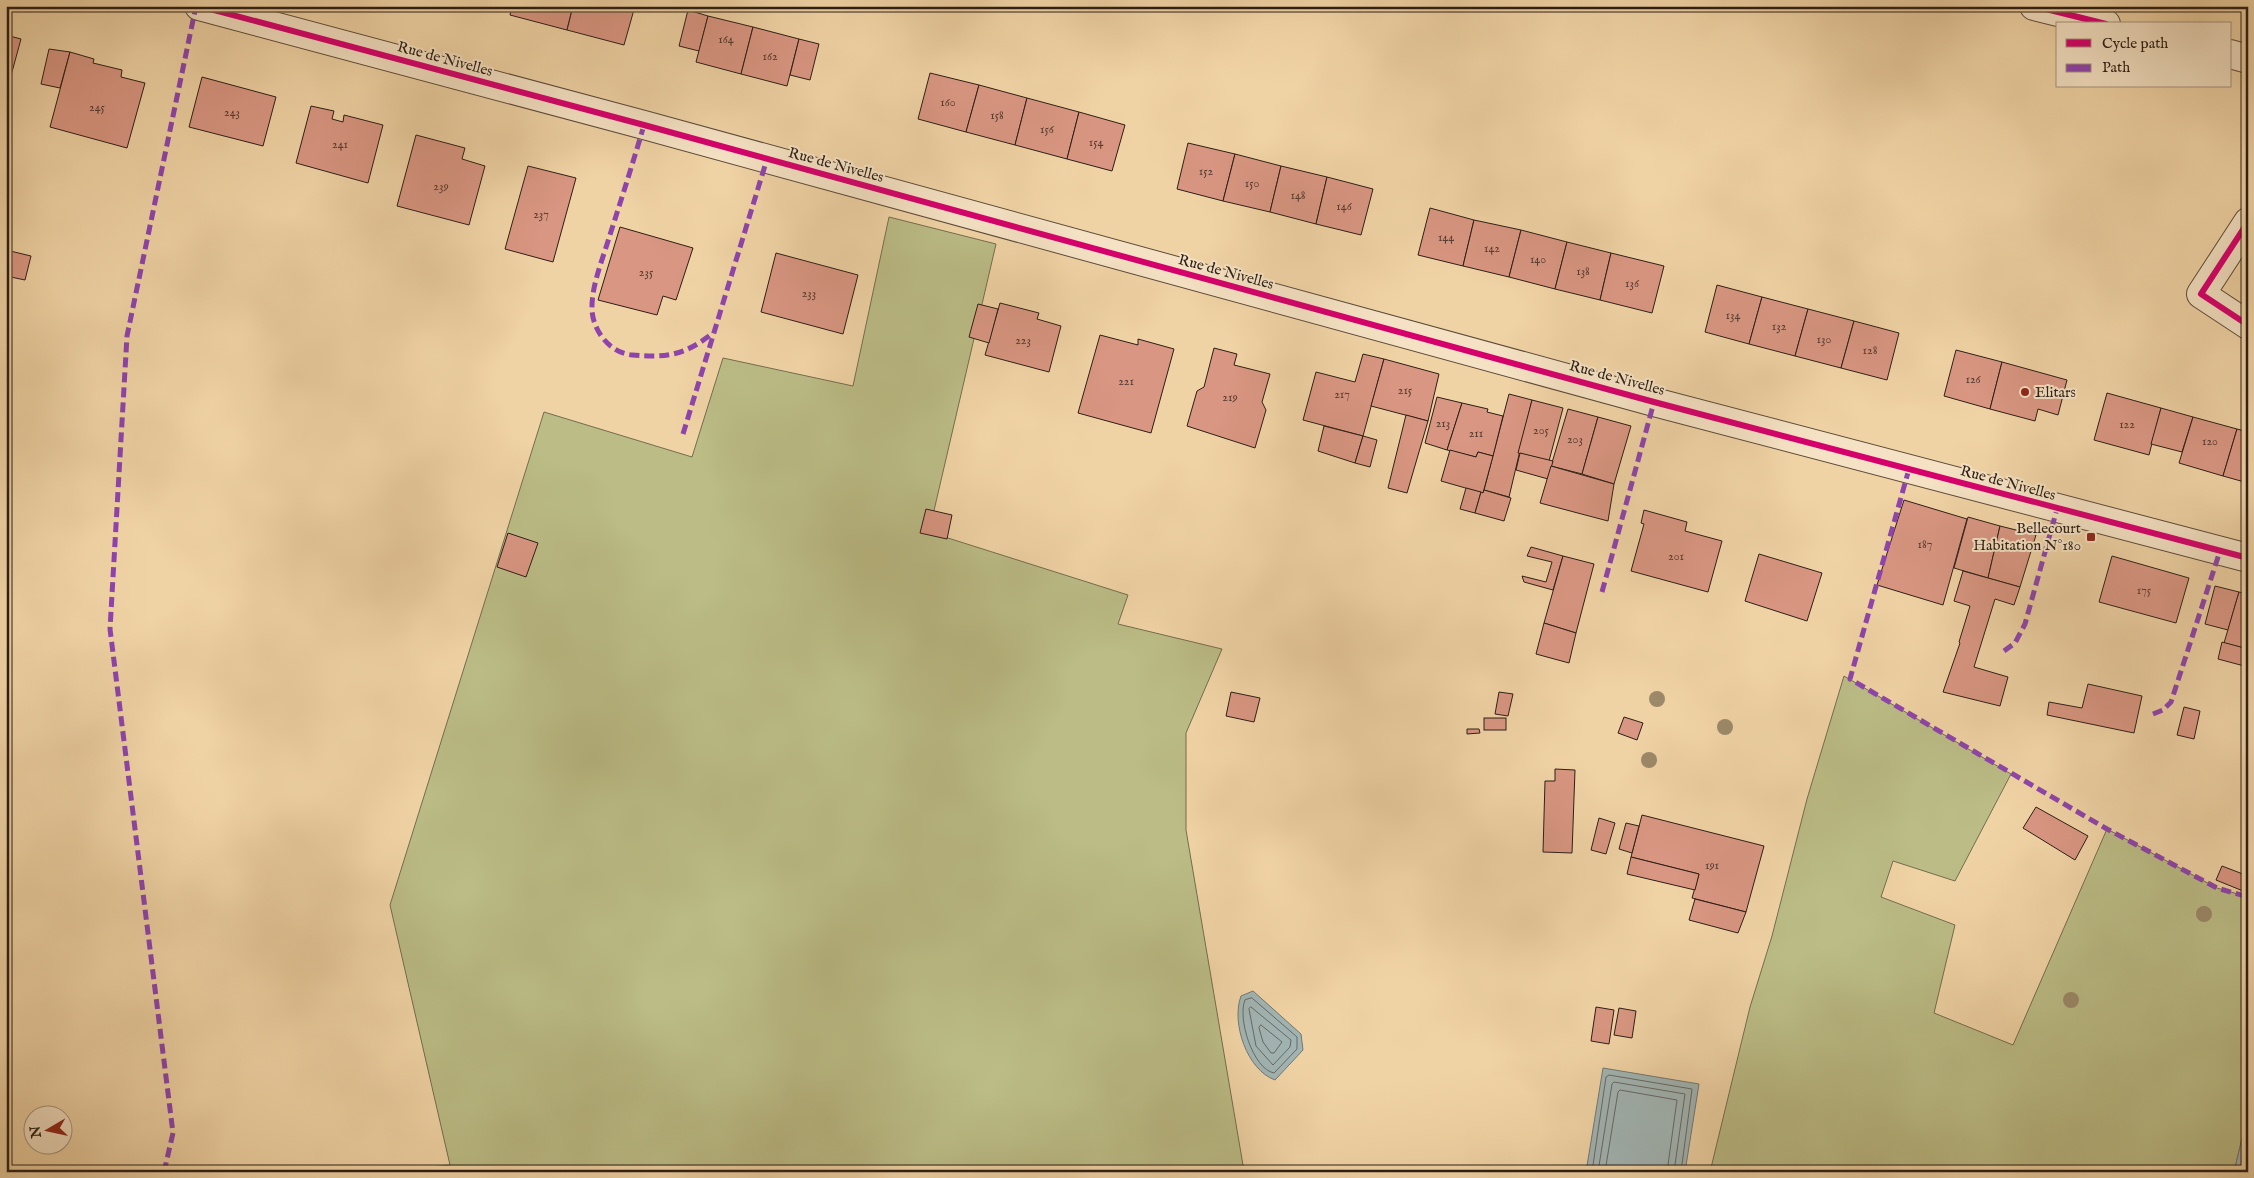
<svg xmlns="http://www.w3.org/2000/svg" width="2254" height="1178" viewBox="0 0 2254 1178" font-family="'IM FELL English',serif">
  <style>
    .green { fill: #bbbc86; stroke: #746d4e }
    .water { fill: #a1b4b3; stroke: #727874 }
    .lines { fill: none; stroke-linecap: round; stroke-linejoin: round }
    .shore { stroke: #666964; stroke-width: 1 }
    .building { fill: #d99682; stroke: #2c1e16 }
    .street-casing { stroke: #5d4b3a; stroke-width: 30 }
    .street { stroke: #f5e2c4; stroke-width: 28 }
    .quiet { stroke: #8e44ad; stroke-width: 5; stroke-dasharray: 10 5; stroke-linecap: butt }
    .cycleway-casing { stroke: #f5e2c4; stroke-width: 9 }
    .cycleway { stroke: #d6006c; stroke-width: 6 }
    .tree { fill: #9c8969 }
    .poi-dot { fill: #8f2418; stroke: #f5e2c4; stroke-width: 2 }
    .labels { text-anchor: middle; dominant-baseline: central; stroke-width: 4; stroke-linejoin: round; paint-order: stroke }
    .number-label { font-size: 12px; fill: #573c31 }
    .street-label { font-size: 15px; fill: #2c1e16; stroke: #f5e2c4 }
    .poi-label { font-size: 15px; fill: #2c1e16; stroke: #f5e2c4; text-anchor: start }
  </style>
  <rect width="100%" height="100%" fill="#f0d3a5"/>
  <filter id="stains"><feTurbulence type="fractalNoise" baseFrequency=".004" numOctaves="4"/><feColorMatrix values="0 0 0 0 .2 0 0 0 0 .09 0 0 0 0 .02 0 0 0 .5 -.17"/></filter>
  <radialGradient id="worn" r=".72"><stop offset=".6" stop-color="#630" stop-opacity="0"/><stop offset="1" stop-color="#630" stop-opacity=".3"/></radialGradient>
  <g class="green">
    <path d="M889,217L996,244L929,532L1128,595L1118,624L1222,649L1186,733V830L1244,1171L1258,1172H377L450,1165L390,905L544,412L692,457L723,358L853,386Z"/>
    <path d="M1844,676L2011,774L1955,881L1893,861L1881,897L1955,925L1934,1013L2013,1045L2107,829L2217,888L2248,897V1127L2244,1130L2234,1172H1710L1750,1007L1772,936L1807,799Z"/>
  </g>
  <g class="water">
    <path d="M1253,991L1301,1034L1303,1050L1275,1080C1247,1070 1231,1023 1241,996Z"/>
    <path d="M1603,1068L1699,1084L1685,1172H1586Z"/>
    <path d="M2248,1127V1172H2234L2244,1130Z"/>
  </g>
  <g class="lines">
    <g class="shore">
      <path d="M1252,998L1297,1037V1049L1274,1073C1253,1069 1237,1018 1245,1000Z"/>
      <path d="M1251,1007L1291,1040L1290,1047L1273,1065L1256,1046L1249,1009Z"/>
      <path d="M1261,1025L1282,1042L1274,1053H1271L1263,1042L1259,1028Z"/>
      <path d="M1592,1172L1606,1077L1609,1075L1692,1089L1681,1172"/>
      <path d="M1598,1172L1612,1084L1614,1082L1685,1094L1674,1172"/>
      <path d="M1605,1172L1618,1092L1620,1090L1677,1100L1667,1172"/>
    </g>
  </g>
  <g class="building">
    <path d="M512,6H573L567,30L510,15Z"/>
    <path d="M573,6H635L624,45L567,30Z"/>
    <path d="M688,10L708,16L699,51L679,46Z"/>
    <path d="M708,16L753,27L741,74L696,62Z"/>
    <path d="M753,27L799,39L787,86L741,74Z"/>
    <path d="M6,35L21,39L6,94Z"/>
    <path d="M799,39L819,44L810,80L790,75Z"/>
    <path d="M49,49L70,52L60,88L41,84Z"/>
    <path d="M70,52L94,59L93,63L122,70L121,77L145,83L127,148L50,127Z"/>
    <path d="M930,73L979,85L966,132L918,119Z"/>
    <path d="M202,77L276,97L263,146L189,127Z"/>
    <path d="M979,85L1027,98L1015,145L966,132Z"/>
    <path d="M1027,98L1079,112L1067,159L1015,145Z"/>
    <path d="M311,106L334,111L332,119L343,122L344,115L383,125L368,183L296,163Z"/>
    <path d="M1079,112L1125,125L1112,171L1067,159Z"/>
    <path d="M416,135L465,148L462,159L485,166L469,225L397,206Z"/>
    <path d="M1188,143L1235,154L1223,201L1177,189Z"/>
    <path d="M1235,154L1281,166L1270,212L1223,201Z"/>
    <path d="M528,166L576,178L553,262L505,249Z"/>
    <path d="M1281,166L1327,177L1316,224L1270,212Z"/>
    <path d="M1327,177L1373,189L1361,235L1316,224Z"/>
    <path d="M1430,208L1474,220L1463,266L1418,255Z"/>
    <path d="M1474,220L1521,230L1509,277L1463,266Z"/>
    <path d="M620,227L693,248L676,300L663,296L657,315L598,300Z"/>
    <path d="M1521,230L1567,242L1555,289L1509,277Z"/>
    <path d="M1567,242L1611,253L1600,300L1555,289Z"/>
    <path d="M6,250L31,256L25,280L6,276Z"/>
    <path d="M776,253L858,275L843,334L761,312Z"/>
    <path d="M1611,253L1664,266L1652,313L1600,300Z"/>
    <path d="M1717,285L1762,297L1749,344L1705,332Z"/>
    <path d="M1762,297L1808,309L1795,356L1749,344Z"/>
    <path d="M1000,303L1039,313L1037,319L1061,326L1049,372L985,355Z"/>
    <path d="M978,304L998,309L989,343L969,337Z"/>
    <path d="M1808,309L1854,321L1841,368L1795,356Z"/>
    <path d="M1854,321L1899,333L1887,380L1841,368Z"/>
    <path d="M1100,335L1138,345V339L1174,349L1151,433L1078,413Z"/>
    <path d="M1214,348L1237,354L1234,365L1270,374L1262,402L1266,410L1255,448L1187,426L1197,391L1204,387Z"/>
    <path d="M1956,350L2002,362L1990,409L1944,396Z"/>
    <path d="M1363,354L1384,359L1363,436L1303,420L1316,372L1355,382Z"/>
    <path d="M1384,359L1439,374L1428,421L1371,406Z"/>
    <path d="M2002,362L2067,380L2058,415L2038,409L2035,421L1990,409Z"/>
    <path d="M2107,393L2161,408L2149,455L2094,440Z"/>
    <path d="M1509,394L1532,400L1509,497L1484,490Z"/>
    <path d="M1437,397L1462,403L1447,450L1425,443Z"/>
    <path d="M1532,400L1563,408L1549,461L1518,453Z"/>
    <path d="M1462,403L1488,409L1487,412L1503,416L1493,456L1478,452L1476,457L1447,450Z"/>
    <path d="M2161,408L2193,417L2182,452L2151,444Z"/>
    <path d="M1568,409L1598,417L1582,474L1551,466Z"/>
    <path d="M1406,415L1428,421L1407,493L1388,488Z"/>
    <path d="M1598,417L1631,426L1614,484L1582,474Z"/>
    <path d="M2193,417L2237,429L2223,476L2179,463Z"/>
    <path d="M1324,426L1363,436L1355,463L1318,451Z"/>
    <path d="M2237,429L2248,432V483L2223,476Z"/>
    <path d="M1363,436L1377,440L1370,467L1355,463Z"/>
    <path d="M1450,450L1476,457L1478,452L1493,456L1483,493L1441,481Z"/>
    <path d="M1520,453L1553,461L1548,479L1516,470Z"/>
    <path d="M1551,466L1614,484L1608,521L1540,503Z"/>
    <path d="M1466,488L1481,492L1475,513L1460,509Z"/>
    <path d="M1484,490L1511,498L1504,521L1475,513L1481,492L1483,493Z"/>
    <path d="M1904,500L1967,519L1943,605L1877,585Z"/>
    <path d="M926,509L952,515L947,539L920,533Z"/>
    <path d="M1644,510L1687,522L1685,531L1722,541L1708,592L1631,571L1644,524L1641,523Z"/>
    <path d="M1968,517L2000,526L1988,578L1954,568Z"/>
    <path d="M2000,526L2036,535L2020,587L1988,578Z"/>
    <path d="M508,533L538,543L526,577L497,567Z"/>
    <path d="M1531,547L1563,556L1553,590L1524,582L1522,576L1546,582L1552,562L1527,556Z"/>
    <path d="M1759,554L1822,573L1807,621L1745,601Z"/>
    <path d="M1563,556L1594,564L1576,633L1544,623Z"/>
    <path d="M2112,556L2189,578L2176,623L2099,602Z"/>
    <path d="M1963,571L2020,587L2014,605L1995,599L1974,667L2008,677L2000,706L1943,692L1960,643L1959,642L1970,606L1954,601Z"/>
    <path d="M2215,586L2239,592L2228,630L2205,624Z"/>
    <path d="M2239,592L2248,594V649L2224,643Z"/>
    <path d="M1544,623L1576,633L1569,663L1536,654Z"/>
    <path d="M2222,642L2248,649V667L2218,659Z"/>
    <path d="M2088,684L2142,696L2134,733L2047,715L2049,702L2082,708Z"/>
    <path d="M1231,692L1260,698L1254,722L1226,716Z"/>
    <path d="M1499,692L1513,694L1508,716L1495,714Z"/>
    <path d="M2184,707L2200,711L2194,739L2177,735Z"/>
    <path d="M1624,717L1643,723L1637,740L1618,733Z"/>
    <rect x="1484" y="718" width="22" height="12"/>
    <path d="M1467,729H1479L1480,733L1467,734Z"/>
    <path d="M1555,769L1575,770L1572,853L1543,852L1545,781H1555Z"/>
    <path d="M2036,807L2088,836L2075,860L2023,828Z"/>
    <path d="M1642,815L1764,846L1746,912L1692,898L1699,874L1631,857Z"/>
    <path d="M1599,818L1615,823L1606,854L1591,850Z"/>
    <path d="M1626,823L1639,826L1632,853L1619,849Z"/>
    <path d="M1631,857L1699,874L1695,890L1627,874Z"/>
    <path d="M2222,866L2248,876V893L2216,880Z"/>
    <path d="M1695,899L1746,912L1738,933L1689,920Z"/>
    <path d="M1596,1007L1614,1010L1609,1044L1591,1041Z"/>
    <path d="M1619,1008L1636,1011L1632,1038L1614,1035Z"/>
  </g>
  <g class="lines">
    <defs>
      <g id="street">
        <path d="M199,6L644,125L1654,402L2248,558"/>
        <path d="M2034,6L2106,24"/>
        <path d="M2230,54L2248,59"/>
        <path d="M2248,222L2201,294L2248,325"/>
      </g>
    </defs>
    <use href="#street" class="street-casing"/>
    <use href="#street" class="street"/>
    <g class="quiet">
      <path d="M644,125C633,163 621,200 609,238C602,261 591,287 592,311C594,333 611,353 632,355C668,358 685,355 713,333"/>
      <path d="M683,434L767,159"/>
      <path d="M1909,469L1850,679L2107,829L2217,888L2248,897"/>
      <path d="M1602,592L1654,402"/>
      <path d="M2004,651L2015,643L2025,624L2057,509"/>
      <path d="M2153,714L2163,710L2171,702L2220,551"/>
      <path d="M164,1172L173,1133L110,629L127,336L196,6"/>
    </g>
    <defs>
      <g id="cycleway">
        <path d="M199,6L644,125L1654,402L2248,558"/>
        <path d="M2034,6L2106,24"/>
        <path d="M2248,222L2201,294L2248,325"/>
      </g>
    </defs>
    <use href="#cycleway" class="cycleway-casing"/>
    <use href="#cycleway" class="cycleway"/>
  </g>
  <g class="tree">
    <circle cx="1657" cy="699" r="8"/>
    <circle cx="1725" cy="727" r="8"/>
    <circle cx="1649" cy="760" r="8"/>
    <circle cx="2204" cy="914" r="8"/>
    <circle cx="2071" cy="1000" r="8"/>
  </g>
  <g class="poi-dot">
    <circle cx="2025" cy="392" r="5"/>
    <rect x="2086" y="532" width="10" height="10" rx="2.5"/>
  </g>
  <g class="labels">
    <g class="number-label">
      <text x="726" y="39">164</text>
      <text x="770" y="56">162</text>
      <text x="948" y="102">160</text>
      <text x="97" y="107">245</text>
      <text x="232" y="112">243</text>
      <text x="997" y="115">158</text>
      <text x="1047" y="129">156</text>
      <text x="1096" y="142">154</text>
      <text x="340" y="144">241</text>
      <text x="1206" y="171">152</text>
      <text x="1252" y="183">150</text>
      <text x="441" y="186">239</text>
      <text x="1298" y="195">148</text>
      <text x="1344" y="206">146</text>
      <text x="541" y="214">237</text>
      <text x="1446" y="237">144</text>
      <text x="1492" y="248">142</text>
      <text x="1538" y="259">140</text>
      <text x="1583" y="271">138</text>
      <text x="646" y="272">235</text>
      <text x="1632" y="283">136</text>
      <text x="809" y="293">233</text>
      <text x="1733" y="315">134</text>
      <text x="1779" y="326">132</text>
      <text x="1824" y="339">130</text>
      <text x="1023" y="340">223</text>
      <text x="1870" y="350">128</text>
      <text x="1973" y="379">126</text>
      <text x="1126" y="381">221</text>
      <text x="1405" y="390">215</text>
      <text x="1342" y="394">217</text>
      <text x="1230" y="397">219</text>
      <text x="1443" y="423">213</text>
      <text x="2127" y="424">122</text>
      <text x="1541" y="430">205</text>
      <text x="1476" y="433">211</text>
      <text x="1575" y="439">203</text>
      <text x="2210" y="441">120</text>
      <text x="1925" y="544">187</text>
      <text x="1676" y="556">201</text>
      <text x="2144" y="590">175</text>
      <text x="1712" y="865">191</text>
    </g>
    <g class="street-label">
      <text transform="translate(445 59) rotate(15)">Rue de Nivelles</text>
      <text transform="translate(836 165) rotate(15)">Rue de Nivelles</text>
      <text transform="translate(1226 272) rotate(15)">Rue de Nivelles</text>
      <text transform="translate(1617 378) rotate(15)">Rue de Nivelles</text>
      <text transform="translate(2008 483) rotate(15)">Rue de Nivelles</text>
    </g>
    <g class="poi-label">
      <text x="2035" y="392">Elitars</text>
      <text x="2081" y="528" text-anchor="end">Bellecourt<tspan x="2081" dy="17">Habitation N°180</tspan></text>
    </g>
  </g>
  <rect width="2254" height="1178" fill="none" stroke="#f0d3a5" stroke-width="25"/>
  <rect x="8" y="8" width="2239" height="1163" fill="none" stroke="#2c1e16" stroke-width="2.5"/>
  <rect x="12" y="12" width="2229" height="1153" fill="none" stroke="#2c1e16"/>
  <rect x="2056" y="22" width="175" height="65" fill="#f5e2c4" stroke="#a5947e"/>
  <rect x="2066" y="39" width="25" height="8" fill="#d6006c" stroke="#a5947e"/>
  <text x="2102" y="48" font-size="15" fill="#2c1e16">Cycle path</text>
  <rect x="2066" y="64" width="25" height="8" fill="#8e44ad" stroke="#a5947e"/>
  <text x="2102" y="72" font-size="15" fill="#2c1e16">Path</text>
  <g transform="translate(48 1130) rotate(261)"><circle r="24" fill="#f5e2c4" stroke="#a5947e"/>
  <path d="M0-4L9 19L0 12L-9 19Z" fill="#8f2418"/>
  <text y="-8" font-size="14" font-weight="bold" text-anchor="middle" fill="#2c1e16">N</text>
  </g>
  <rect width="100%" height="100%" filter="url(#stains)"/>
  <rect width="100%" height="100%" fill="url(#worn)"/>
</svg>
